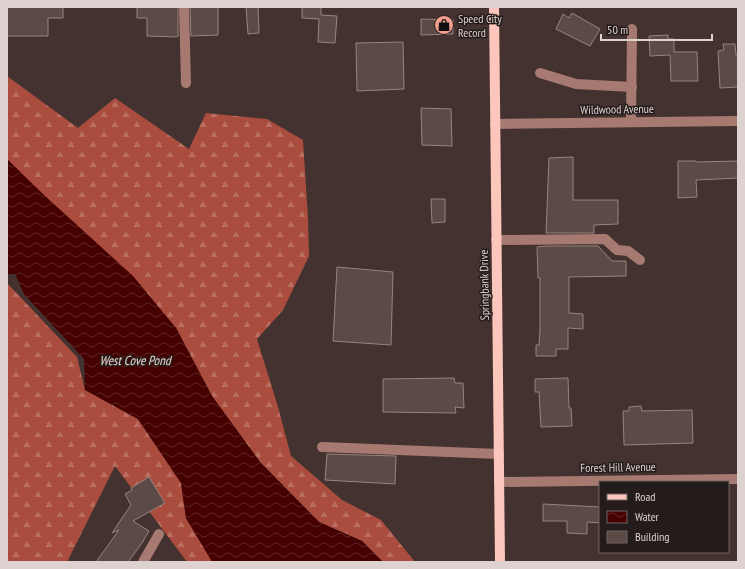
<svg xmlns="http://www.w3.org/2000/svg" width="745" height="569" viewBox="0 0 745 569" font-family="'PT Sans Narrow',sans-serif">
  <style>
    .forest { fill: url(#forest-firs) }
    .water { fill: url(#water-waves) }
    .building { fill: #5c4a46; stroke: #98837f }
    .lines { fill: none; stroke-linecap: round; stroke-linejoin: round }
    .minor { stroke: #a67a71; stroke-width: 10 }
    .major { stroke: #fdc6bc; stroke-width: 10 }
    .labels { text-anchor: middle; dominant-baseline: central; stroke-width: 3; stroke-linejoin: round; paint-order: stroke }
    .poi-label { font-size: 12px; fill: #ded2d0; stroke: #241c1b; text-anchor: start }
    .street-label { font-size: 12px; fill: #ded2d0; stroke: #241c1b }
    .water-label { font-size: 13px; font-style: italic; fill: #eed3cd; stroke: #241c1b }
  </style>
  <defs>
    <pattern id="forest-firs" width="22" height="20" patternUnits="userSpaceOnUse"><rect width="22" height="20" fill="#ab4d3e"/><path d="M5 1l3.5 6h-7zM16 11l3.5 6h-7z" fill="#ba6e62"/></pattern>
    <pattern id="water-waves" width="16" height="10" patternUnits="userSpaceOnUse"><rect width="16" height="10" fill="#450000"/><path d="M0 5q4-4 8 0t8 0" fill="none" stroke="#5f2424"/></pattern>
  </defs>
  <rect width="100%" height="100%" fill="#43322f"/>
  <g class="forest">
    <path d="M7,76L78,128L115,98L189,149L206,113L267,119L303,140L308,218L309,256L283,310L257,339L278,407L291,456L342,500L381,520L415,562H383L362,541L319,522L260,462L212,396L176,328L7,159Z"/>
    <path d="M7,283L77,357L85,390L138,419L181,483L186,518L213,562H187L115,466L67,562H7Z"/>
  </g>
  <path class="water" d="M7,159L44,195L133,276L176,328L212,396L260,462L319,522L362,541L383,562H212L186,518L181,483L138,419L85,390L84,359L24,294L15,274H7Z"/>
  <g class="building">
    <path d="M7,7H63V18H48V36H7Z"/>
    <path d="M137,7H178V36L177,37L147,36V18H137Z"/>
    <path d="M190,7H218V35L191,36Z"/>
    <path d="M246,7H258L259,33L248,34Z"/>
    <path d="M302,7H321V15L337,16L335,43L318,42L319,19L302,18Z"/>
    <path d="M572,13L600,29L590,46L556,29L563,14L569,18Z"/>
    <path d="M421,19L453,20V34L421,35Z"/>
    <path d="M668,35V39H674V52H697L698,81H671L670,55L650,56L649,36Z"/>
    <path d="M403,42L404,89L357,91L356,43Z"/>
    <path d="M723,44H735L736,55H738V87L720,88L718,51L724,50Z"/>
    <path d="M421,108L451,109L452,146L422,145Z"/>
    <path d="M573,157V200H618V224L594,225V233H546L549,158Z"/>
    <path d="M678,161H696V162L738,161V178L696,180L697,197L678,198Z"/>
    <path d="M431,199H445V222L432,223Z"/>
    <path d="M546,246H598L612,261H626V276L569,277V313L583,314V329L568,328V349H556V356H536V345H539L540,330V278H538L537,247Z"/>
    <path d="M337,267L393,272L391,345L333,341Z"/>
    <path d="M454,378L455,383H463L464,408L455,407L456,413L383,412V379Z"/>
    <path d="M568,378L569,408H571L572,426L541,427L539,392H535V379Z"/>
    <path d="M641,406L642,411L692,410L693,443L624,445L623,411H629V407Z"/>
    <path d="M327,454L396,456L395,484L325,480Z"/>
    <path d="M149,477L165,503L133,521L149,531L142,543L128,562H96L119,530L112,533L131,505L125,494L132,490L131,488Z"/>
    <path d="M543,504L600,507V523L587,522V534L567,533V521H543Z"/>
  </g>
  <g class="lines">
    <g class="minor">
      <path d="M184,7L186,83"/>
      <path d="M540,73L576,84L632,87"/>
      <path d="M631,122L632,29"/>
      <path d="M495,124L738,121"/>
      <path d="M496,240L605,239L617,250L628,251L640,260"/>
      <path d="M322,447L499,454"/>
      <path d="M499,482L738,479"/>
      <path d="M143,562L159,534"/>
    </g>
    <path class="major" d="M494,7L500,562"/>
  </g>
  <defs>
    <symbol id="shop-disc" viewBox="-11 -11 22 22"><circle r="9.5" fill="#f59d8e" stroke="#241c1b"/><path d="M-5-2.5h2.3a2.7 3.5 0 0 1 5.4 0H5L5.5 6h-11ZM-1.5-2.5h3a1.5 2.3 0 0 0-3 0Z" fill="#111"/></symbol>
  </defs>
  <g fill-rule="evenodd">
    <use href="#shop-disc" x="433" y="14" width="22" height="22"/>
  </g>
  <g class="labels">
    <g class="poi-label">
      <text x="458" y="18">Speed City<tspan x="458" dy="14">Record</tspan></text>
    </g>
    <g class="street-label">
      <text transform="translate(617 109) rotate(-1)">Wildwood Avenue</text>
      <text transform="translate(484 285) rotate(-91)">Springbank Drive</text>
      <text transform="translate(618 467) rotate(-1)">Forest Hill Avenue</text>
    </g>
    <g class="water-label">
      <text x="135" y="360">West Cove Pond</text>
    </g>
  </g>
  <rect width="745" height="569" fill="none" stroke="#ded2d0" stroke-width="16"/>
  <rect x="599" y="481" width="130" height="72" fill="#241c1b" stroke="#6e6563"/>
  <rect x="607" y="494" width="20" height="6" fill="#fdc6bc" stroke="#6e6563"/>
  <text x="635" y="501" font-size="12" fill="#ded2d0">Road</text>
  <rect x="607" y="511" width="20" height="12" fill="url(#water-waves)" stroke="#6e6563"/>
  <text x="635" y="521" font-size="12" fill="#ded2d0">Water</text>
  <rect x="607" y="531" width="20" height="12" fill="#5c4a46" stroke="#6e6563"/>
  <text x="635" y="541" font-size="12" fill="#ded2d0">Building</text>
  <path d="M601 34v6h111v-6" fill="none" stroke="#ded2d0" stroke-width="2"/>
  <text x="607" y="34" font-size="12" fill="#ded2d0" stroke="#241c1b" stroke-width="3" paint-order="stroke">50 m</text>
</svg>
